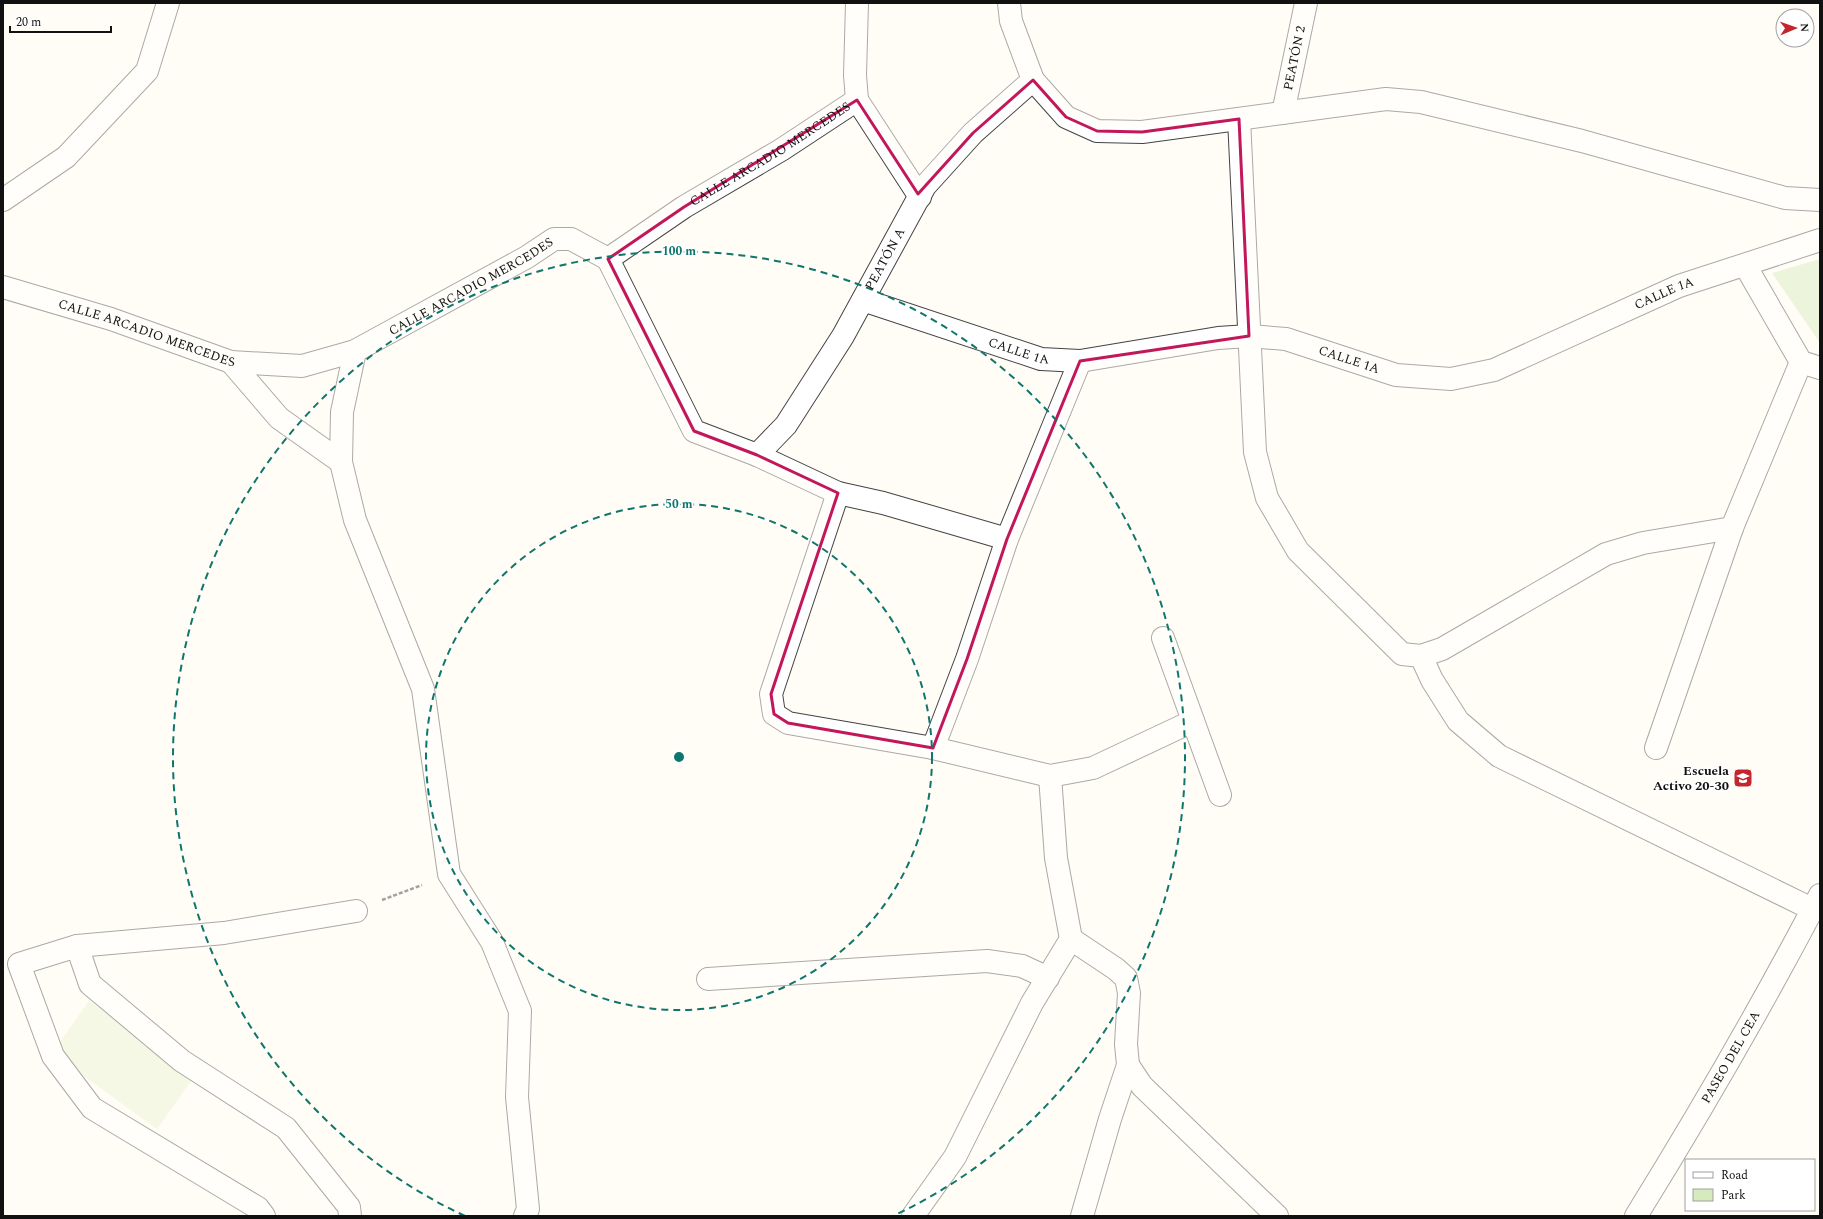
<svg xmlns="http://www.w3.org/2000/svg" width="1823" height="1219" viewBox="0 0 1823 1219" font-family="Spectral,serif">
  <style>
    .green { fill: #d5ebbd }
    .pitch { fill: #e6f2cf }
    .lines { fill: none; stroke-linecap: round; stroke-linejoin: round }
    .street-casing { stroke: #444; stroke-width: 24 }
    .path { stroke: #333; stroke-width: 2.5; stroke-dasharray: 4 2; stroke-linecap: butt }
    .street { stroke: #fff; stroke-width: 22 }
    .marked { fill: none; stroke: #c2185b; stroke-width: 3; stroke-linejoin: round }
    .ring { fill: none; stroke: #0f766e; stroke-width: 2; stroke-dasharray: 7 5 }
    .labels { text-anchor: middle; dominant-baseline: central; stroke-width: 4; stroke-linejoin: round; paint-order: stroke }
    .street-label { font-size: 13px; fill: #111; stroke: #fff }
    .poi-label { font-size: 13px; font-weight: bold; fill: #111; stroke: #fff; text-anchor: end }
    .centre { fill: #0f766e; stroke: #fff; stroke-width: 2 }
    .ring-label { font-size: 12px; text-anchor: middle; font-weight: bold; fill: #0f766e; stroke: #fff; stroke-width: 4; stroke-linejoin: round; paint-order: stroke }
  </style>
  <rect width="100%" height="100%" fill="#fffdf5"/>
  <path class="green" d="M1820,259V343L1772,273Z"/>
  <path class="pitch" d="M89,1001L194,1077L157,1129L52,1053Z"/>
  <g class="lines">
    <defs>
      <g id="street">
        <path d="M857,3L855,75L857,100L920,197"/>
        <path d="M1009,3L1011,21L1033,80L1066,117L1097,131L1142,132L1386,99L1421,102L1582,141L1785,198L1820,200"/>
        <path id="s1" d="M1283,113L1306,3"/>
        <path d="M1239,119L1255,452L1267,498L1298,551L1402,654L1421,656L1442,649L1606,554L1643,543L1732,528"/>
        <path d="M3,200L66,157L147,71L168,3"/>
        <path d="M608,259L694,431L757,455L838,493L883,503L1007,539"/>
        <path d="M1745,265L1801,362L1820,368"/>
        <path id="s2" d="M3,287L111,319L231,362L302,366L355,351L527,257L554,239H571L608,259L684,207L781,150L857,100"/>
        <path id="s3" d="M863,300L1041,359L1080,361L1218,338L1249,336L1286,339L1396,375L1451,379L1494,370L1679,286L1820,240"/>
        <path d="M355,351L342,412L341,462L355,520L423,689L449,874L492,942L520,1011L517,1097L528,1209L525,1216"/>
        <path d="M231,362L279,418L341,462"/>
        <path id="s4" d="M757,455L786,425L843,336L925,186L973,133L1033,80"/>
        <path d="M838,493L771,694L774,714L788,723L933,748L1050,776L1093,768L1193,721"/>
        <path d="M1163,638L1220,795"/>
        <path d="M1421,656L1432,680L1458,721L1499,756L1812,909"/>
        <path d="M933,748L967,659L1007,539L1080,361"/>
        <path d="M1656,748L1732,528L1801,362"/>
        <path d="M1071,939L1116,969L1126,978L1129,993L1126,1044L1128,1065L1110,1119L1082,1216"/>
        <path d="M77,946L90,984L182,1061L286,1128L349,1207L350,1216"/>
        <path d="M708,979L987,961L1022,966L1048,978"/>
        <path d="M1128,1065L1142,1086L1277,1216"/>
        <path d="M264,1216L258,1208L92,1108L53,1056L19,964L77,946L224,933L356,911"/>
        <path d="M913,1216L955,1157L1032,1003L1071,939L1056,858L1050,776"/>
        <path id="s5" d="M1636,1216C1701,1111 1763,1004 1820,895"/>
      </g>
    </defs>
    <use href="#street" class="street-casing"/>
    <path class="path" d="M382,900L422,885"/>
    <use href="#street" class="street"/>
  </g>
  <path d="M0 0H1823V1219H0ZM1033,80L1066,117L1097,131L1142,132L1239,119L1249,336L1080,361L1007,539L967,659L933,748L788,723L774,714L771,694L838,493L757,455L694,431L608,259L684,207L857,100L918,194L973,133Z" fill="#fffdf5" fill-opacity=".55" fill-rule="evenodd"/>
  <path class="marked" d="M1033,80L1066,117L1097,131L1142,132L1239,119L1249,336L1080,361L1007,539L967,659L933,748L788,723L774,714L771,694L838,493L757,455L694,431L608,259L684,207L857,100L918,194L973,133Z"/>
  <g class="ring">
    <circle cx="679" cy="757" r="253"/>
    <path d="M465 1216A506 506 0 1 1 893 1216"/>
  </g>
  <defs>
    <symbol id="school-square" viewBox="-11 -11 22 22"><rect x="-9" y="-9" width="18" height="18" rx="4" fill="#c4262e" stroke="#fff"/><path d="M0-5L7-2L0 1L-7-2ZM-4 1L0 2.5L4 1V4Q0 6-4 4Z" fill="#fff"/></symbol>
  </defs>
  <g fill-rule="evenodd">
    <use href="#school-square" x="1732" y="767" width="22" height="22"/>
  </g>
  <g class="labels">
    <g class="street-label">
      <text stroke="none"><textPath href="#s1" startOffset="56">PEATÓN 2</textPath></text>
      <text stroke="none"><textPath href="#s2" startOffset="847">CALLE ARCADIO MERCEDES</textPath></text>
      <text stroke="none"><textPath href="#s4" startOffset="235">PEATÓN A</textPath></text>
      <text stroke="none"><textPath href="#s2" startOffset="499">CALLE ARCADIO MERCEDES</textPath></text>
      <text stroke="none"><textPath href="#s3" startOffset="836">CALLE 1A</textPath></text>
      <text stroke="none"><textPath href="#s2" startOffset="151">CALLE ARCADIO MERCEDES</textPath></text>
      <text stroke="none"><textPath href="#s3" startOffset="164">CALLE 1A</textPath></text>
      <text stroke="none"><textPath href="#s3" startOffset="501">CALLE 1A</textPath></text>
      <text stroke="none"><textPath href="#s5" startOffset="185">PASEO DEL CEA</textPath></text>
    </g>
    <g class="poi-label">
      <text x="1729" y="771">Escuela<tspan x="1729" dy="15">Activo 20-30</tspan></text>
    </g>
  </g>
  <circle cx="679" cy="757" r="6" class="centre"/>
  <g class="ring-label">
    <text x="679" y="255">100 m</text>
    <text x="679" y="508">50 m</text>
  </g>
  <rect width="1823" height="1219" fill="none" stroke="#111111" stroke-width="8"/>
  <rect x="1685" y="1159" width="130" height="52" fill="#ffffff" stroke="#a0a0a0"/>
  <rect x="1693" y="1172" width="20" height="6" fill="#ffffff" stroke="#a0a0a0"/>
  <text x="1721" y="1179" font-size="12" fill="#111111">Road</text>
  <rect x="1693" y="1189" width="20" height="12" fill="#d5ebbd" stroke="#a0a0a0"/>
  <text x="1721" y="1199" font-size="12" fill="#111111">Park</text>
  <g transform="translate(1795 28) rotate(88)"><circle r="19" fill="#ffffff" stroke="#a0a0a0"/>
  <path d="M0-3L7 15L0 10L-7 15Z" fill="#c4262e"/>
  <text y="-6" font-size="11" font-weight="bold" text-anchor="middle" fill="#111111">N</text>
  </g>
  <path d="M10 26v6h101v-6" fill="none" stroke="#111111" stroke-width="2"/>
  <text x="16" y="26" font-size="12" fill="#111111" stroke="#ffffff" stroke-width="3" paint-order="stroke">20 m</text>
</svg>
